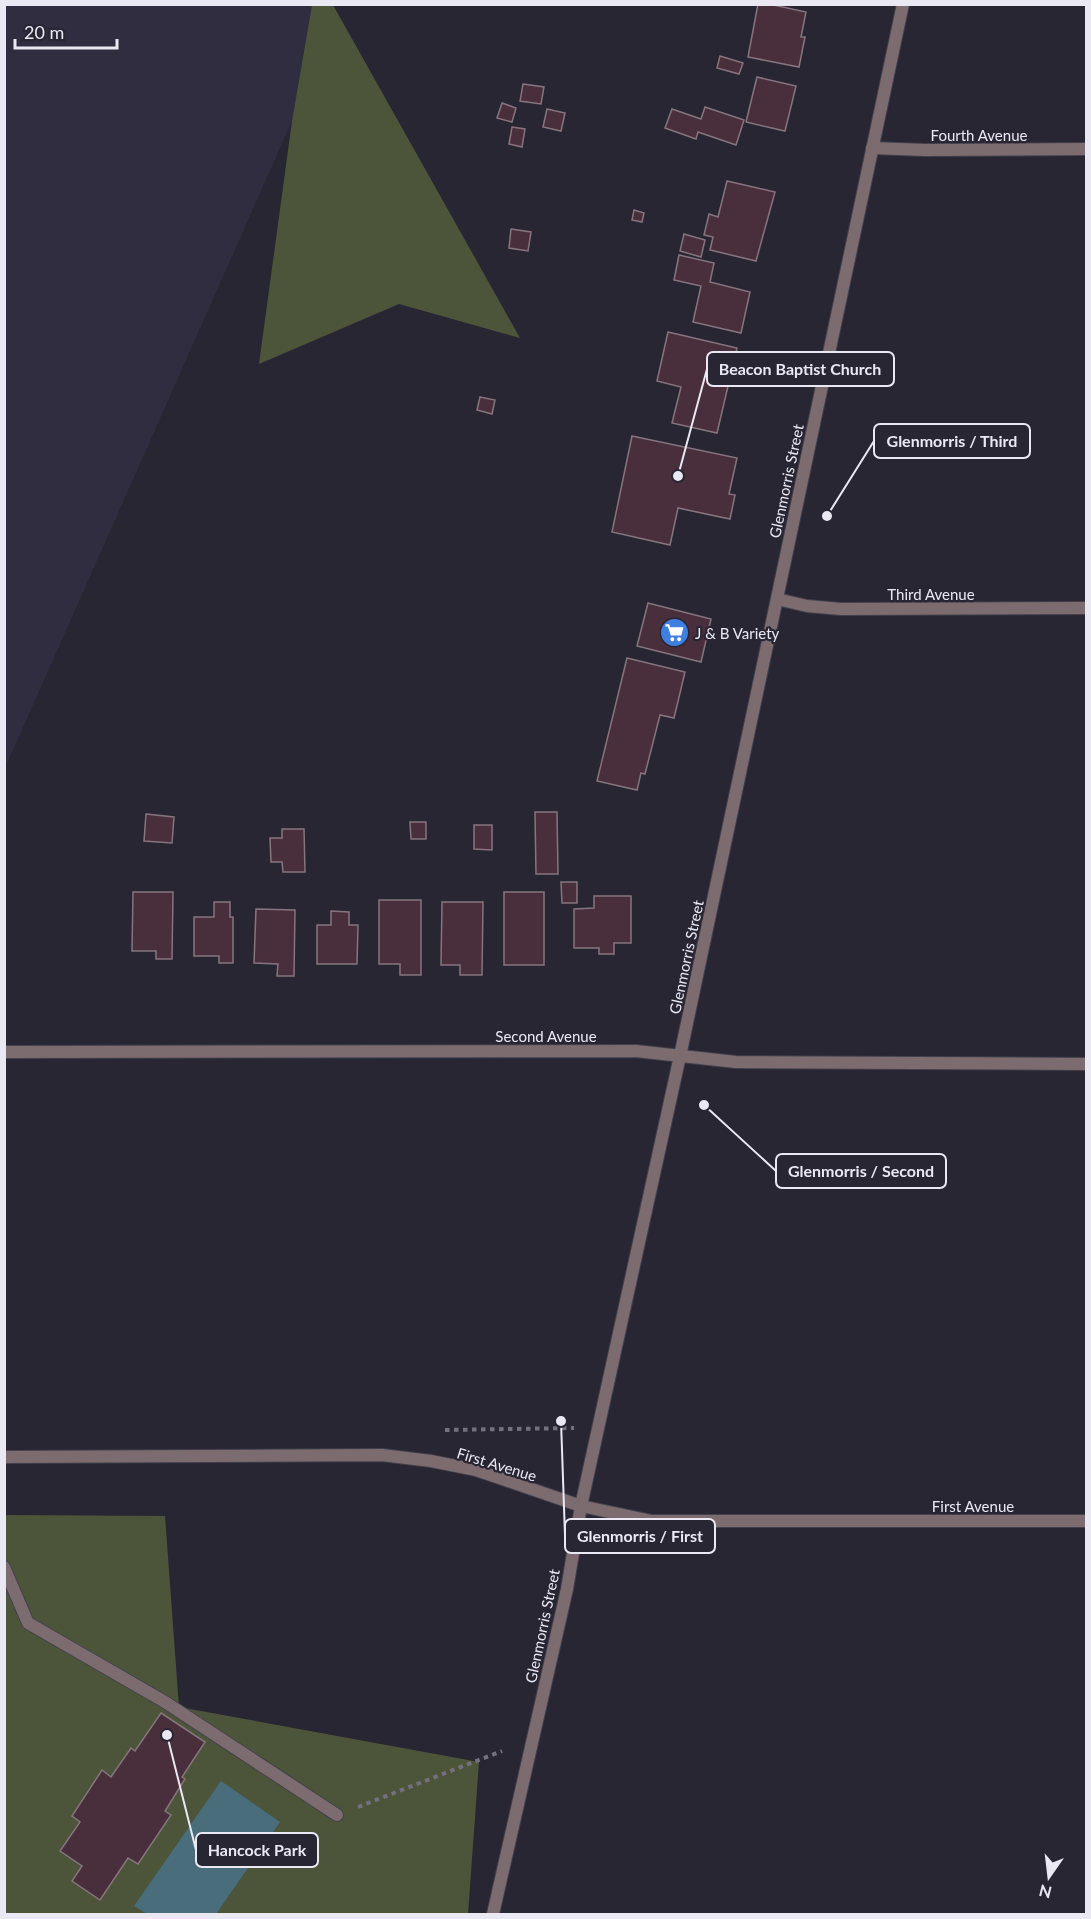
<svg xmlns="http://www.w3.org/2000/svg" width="1091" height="1919" viewBox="0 0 1091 1919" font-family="Lato,sans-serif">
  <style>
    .built { fill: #302d40 }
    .green { fill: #4c553a }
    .water { fill: #496d7a }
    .building { fill: #492e3c; stroke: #86757d; stroke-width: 1.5 }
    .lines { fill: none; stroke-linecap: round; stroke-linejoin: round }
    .service-casing { stroke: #43414e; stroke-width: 14 }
    .minor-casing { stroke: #43414e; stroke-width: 14 }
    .tertiary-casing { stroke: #43414e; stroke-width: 14 }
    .path { stroke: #73717d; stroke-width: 4; stroke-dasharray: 4.5 4.5; stroke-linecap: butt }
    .service { stroke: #7d6c6f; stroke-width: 12 }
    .minor { stroke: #7d6c6f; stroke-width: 12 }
    .tertiary { stroke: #7d6c6f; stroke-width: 12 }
    .labels { text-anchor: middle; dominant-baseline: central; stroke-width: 4.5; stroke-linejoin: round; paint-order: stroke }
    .street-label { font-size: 15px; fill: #eae8f2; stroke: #282633 }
    .poi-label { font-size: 15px; fill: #eae8f2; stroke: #282633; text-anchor: start }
    .leader { fill: none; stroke: #eae8f2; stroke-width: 2 }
    .callout-dot { fill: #eae8f2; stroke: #282633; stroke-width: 2 }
    .callout { fill: #282633; stroke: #eae8f2; stroke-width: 2 }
    .callout-label { font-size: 16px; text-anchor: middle; font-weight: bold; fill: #eae8f2 }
  </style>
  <rect width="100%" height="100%" fill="#282633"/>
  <path class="built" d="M5,5H312L292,121L5,768Z"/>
  <g class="green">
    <path d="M312,5H333L520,338L399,304L259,364L292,121Z"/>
    <path d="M5,1515L165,1516L179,1707L479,1762L468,1914H5Z"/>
  </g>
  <path class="water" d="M221,1781L280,1822L216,1914H147L134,1906Z"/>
  <g class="building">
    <path d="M758,4H769L806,12L801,37H805L799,67L748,57Z"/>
    <path d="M720,56L743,63L739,74L717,68Z"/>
    <path d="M757,77L796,86L785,131L746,122Z"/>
    <path d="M523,84L544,87L541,104L520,101Z"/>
    <path d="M502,103L516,108L512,122L497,118Z"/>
    <path d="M705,107L744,120L736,145L698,132L696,139L665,128L672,109L701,119Z"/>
    <path d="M547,109L565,113L561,131L543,127Z"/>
    <path d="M512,127L525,129L522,147L509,144Z"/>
    <path d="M727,181L775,192L756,261L710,250L713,237L704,235L709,214L718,217Z"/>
    <path d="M634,210L644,213L642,222L632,220Z"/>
    <path d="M511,229L531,232L528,251L509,248Z"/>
    <path d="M684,234L705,240L701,257L680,251Z"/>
    <path d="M679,255L714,263L710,282L750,292L741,333L693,322L701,286L674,280Z"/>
    <path d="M668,332L737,348L717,433L672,423L681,387L657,381Z"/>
    <path d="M480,397L495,400L492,414L477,410Z"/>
    <path d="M632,436L737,458L729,494L735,495L730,519L678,508L670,545L612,532Z"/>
    <path d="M648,603L711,619L701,662L637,646Z"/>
    <path d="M627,658L685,672L674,718L660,715L645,774L641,773L637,790L597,781Z"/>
    <path d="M535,812H557L558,874H536Z"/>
    <path d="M146,814L174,817L172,843L144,841Z"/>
    <path d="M410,822H426V839H411Z"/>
    <path d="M474,825H492V850L474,849Z"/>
    <path d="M282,829H304L305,872H283L282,862H271L270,838H282Z"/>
    <path d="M561,882H577V903H562Z"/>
    <path d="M133,892H173L172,959H156V951H132Z"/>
    <rect x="504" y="892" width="40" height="73"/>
    <path d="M594,896H631V943H614V954H599V948H574V909L594,908Z"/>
    <path d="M379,900H421V975H400V964H379Z"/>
    <path d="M214,902H230V917H233V963H219V956H194V917H214Z"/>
    <path d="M442,902H483L482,975H460V965H441Z"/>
    <path d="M256,909L295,910L294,976H277L278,964L254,963Z"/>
    <path d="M331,911L349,912V925H358L357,964H317V925H331Z"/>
    <path d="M161,1713L205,1742L182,1777L185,1779L165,1811L171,1815L138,1864L128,1858L100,1900L72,1881L82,1866L60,1851L80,1822L72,1816L102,1770L111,1777L131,1748L135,1751Z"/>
  </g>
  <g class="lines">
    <defs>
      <path id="service" d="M4,1567L28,1623L165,1702L337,1815"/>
      <g id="minor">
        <path d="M872,148L925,150L1086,149"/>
        <path d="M777,599L807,606L841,609L1086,608"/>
        <path d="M4,1052L636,1051L736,1062L1086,1064"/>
        <path d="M4,1457L382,1455L431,1461L476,1470L581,1506L652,1521H1086"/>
      </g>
      <path id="tertiary" d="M493,1914L567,1589L581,1506L680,1056L903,4"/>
    </defs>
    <use href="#service" class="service-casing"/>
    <use href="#minor" class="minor-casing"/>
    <use href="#tertiary" class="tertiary-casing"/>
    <g class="path">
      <path d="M445,1430L574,1428"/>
      <path d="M358,1807L502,1751"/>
    </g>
    <use href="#service" class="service"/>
    <use href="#minor" class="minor"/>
    <use href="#tertiary" class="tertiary"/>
  </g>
  <defs>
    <symbol id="supermarket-disc" viewBox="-11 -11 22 22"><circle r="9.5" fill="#3f7fe0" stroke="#282633"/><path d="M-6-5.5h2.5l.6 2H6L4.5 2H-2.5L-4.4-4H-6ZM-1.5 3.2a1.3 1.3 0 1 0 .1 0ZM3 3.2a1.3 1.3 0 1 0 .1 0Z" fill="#fff"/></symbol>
  </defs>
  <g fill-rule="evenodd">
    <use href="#supermarket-disc" x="658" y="616" width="33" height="33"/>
  </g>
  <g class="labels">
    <g class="street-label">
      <text x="979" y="135">Fourth Avenue</text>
      <text transform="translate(786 481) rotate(-78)">Glenmorris Street</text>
      <text x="931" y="594">Third Avenue</text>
      <text transform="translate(686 957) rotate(-78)">Glenmorris Street</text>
      <text x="546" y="1036">Second Avenue</text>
      <text transform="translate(497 1464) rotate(17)">First Avenue</text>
      <text x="973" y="1506">First Avenue</text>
      <text transform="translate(542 1626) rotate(-78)">Glenmorris Street</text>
    </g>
    <g class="poi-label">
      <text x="695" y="633">J &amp; B Variety</text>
    </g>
  </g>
  <path class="leader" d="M678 476L707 369M827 516L874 441M704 1105L776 1171M561 1421L565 1536M167 1735L196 1850"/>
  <g class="callout-dot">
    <circle cx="678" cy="476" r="6"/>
    <circle cx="827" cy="516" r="6"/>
    <circle cx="704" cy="1105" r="6"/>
    <circle cx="561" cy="1421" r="6"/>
    <circle cx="167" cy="1735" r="6"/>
  </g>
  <g class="callout">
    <rect x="707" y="352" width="187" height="34" rx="6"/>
    <rect x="874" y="424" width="156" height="34" rx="6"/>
    <rect x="776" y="1154" width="170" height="34" rx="6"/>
    <rect x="565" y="1519" width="150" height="34" rx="6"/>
    <rect x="196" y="1833" width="122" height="34" rx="6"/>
  </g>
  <g class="callout-label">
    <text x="800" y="375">Beacon Baptist Church</text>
    <text x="952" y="447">Glenmorris / Third</text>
    <text x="861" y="1177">Glenmorris / Second</text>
    <text x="640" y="1542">Glenmorris / First</text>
    <text x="257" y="1856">Hancock Park</text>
  </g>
  <rect width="1091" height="1919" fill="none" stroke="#eae8f2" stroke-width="12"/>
  <g transform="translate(1049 1877) rotate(194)" stroke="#282633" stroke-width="4.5" paint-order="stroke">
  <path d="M0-4.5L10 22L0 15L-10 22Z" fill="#eae8f2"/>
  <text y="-9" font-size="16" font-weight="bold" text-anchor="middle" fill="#eae8f2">N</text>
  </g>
  <path d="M15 39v9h102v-9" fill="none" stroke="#eae8f2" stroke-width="3"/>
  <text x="24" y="39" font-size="18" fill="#eae8f2" stroke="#282633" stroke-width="4.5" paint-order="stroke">20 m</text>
</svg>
